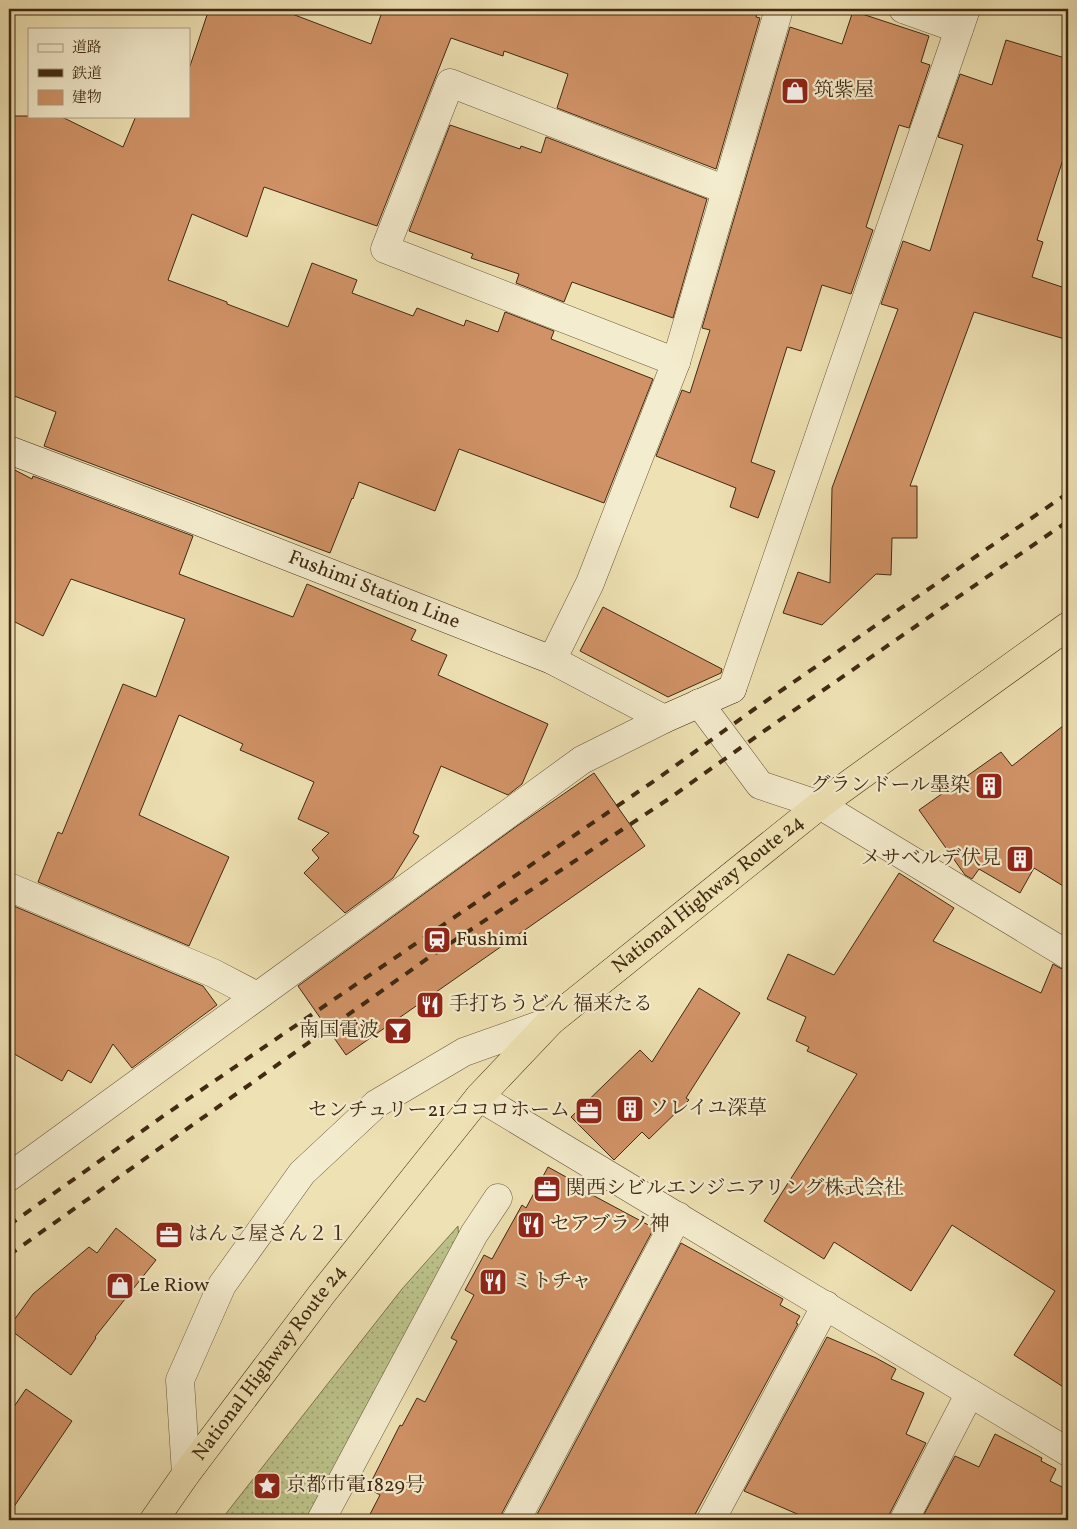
<svg xmlns="http://www.w3.org/2000/svg" width="1077" height="1529" viewBox="0 0 1077 1529" font-family="Vollkorn,'Noto Serif JP',serif">
  <style>
    .grass { fill: url(#grass-dots); stroke: #7e764e }
    .building { fill: #d09266; stroke: #412913 }
    .lines { fill: none; stroke-linecap: round; stroke-linejoin: round }
    .minor-casing { stroke: #6c573b; stroke-width: 29 }
    .secondary-casing { stroke: #412913; stroke-width: 29 }
    .trunk-casing { stroke: #412913; stroke-width: 29 }
    .minor { stroke: #f4ecce; stroke-width: 28 }
    .secondary { stroke: #f4ecce; stroke-width: 28 }
    .trunk { stroke: #eee1b3; stroke-width: 28 }
    .rail { stroke: #412913; stroke-width: 4; stroke-dasharray: 9 9; stroke-linecap: butt }
    .labels { text-anchor: middle; dominant-baseline: central; stroke-width: 4.5; stroke-linejoin: round; paint-order: stroke }
    .poi-label { font-size: 20px; fill: #412913; stroke: #f4ecce; text-anchor: start }
    .street-label { font-size: 20px; fill: #412913; stroke: #f4ecce }
  </style>
  <defs>
    <pattern id="grass-dots" width="8" height="8" patternUnits="userSpaceOnUse" patternTransform="scale(1.25)"><rect width="8" height="8" fill="#bcc28a"/><path d="M2 2h.1M6 6h.1" fill="none" stroke="#9a9e70" stroke-width="1.8" stroke-linecap="round"/></pattern>
  </defs>
  <rect width="100%" height="100%" fill="#eee1b3"/>
  <filter id="stains"><feTurbulence type="fractalNoise" baseFrequency=".004" numOctaves="4"/><feColorMatrix values="0 0 0 0 .2 0 0 0 0 .09 0 0 0 0 .02 0 0 0 .5 -.17"/></filter>
  <radialGradient id="worn" r=".72"><stop offset=".6" stop-color="#630" stop-opacity="0"/><stop offset="1" stop-color="#630" stop-opacity=".3"/></radialGradient>
  <path class="grass" d="M458,1226L459,1244L307,1520H221L402,1289Z"/>
  <g class="building">
    <path d="M209,9H279L371,44L383,9H758L756,17L760,18L716,169L557,108L568,74L504,51L503,56L451,38L377,226L264,187L247,237L192,214L168,280L227,302V304L288,327L312,263L357,280L352,293L413,316L417,308L464,326L466,320L498,332L505,312L554,331L551,339L653,379L604,503L459,449L435,511L359,482L353,499L352,498L330,553L44,446L56,412L9,394V116H60L123,147L136,116H189V69Z"/>
    <path d="M853,11L929,36L921,62L930,65L909,128L899,125L866,227L873,230L851,294L822,285L801,351L787,347L751,462L775,471L758,518L730,507L736,488L656,456L682,390L690,393L710,330L702,328L790,27L842,44Z"/>
    <path d="M1006,40L1068,59V144L1037,240L1043,242L1032,277L1068,289V340L974,312L910,486H917V538H892L891,575L876,574L822,625L783,613L798,572L830,583L832,488L898,309L881,304L903,241L930,251L963,145L938,137L960,74L992,85Z"/>
    <path d="M450,125L520,149L521,146L541,153L546,137L707,199L673,318L572,282L564,302L516,283L519,274L471,258L473,254L409,231Z"/>
    <path d="M9,467L32,479L33,476L193,536L179,574L293,617L307,584L416,630L411,640L447,655L438,675L548,724L522,784L508,795L441,766L413,833L419,836L393,878L345,913L304,873L319,858L312,850L329,833L298,819L314,782L240,750L243,744L179,715L139,815L229,857L189,946L38,882L58,832L62,834L123,684L156,697L185,619L71,579L43,636L9,619Z"/>
    <path d="M603,607L722,669L721,673L668,697L580,651Z"/>
    <path d="M1068,722V889L1034,868L1020,893L979,869L972,879L965,875L919,810L1001,752L1012,766Z"/>
    <path d="M594,773L645,846L346,1055L298,986L517,826Z"/>
    <path d="M899,873L954,908L933,941L1041,993L1053,964L1060,968L1068,971V1390L1014,1355L1055,1291L952,1225L911,1291L834,1242L824,1259L764,1221L857,1074L807,1051L809,1047L796,1041L806,1017L767,999L788,954L834,975Z"/>
    <path d="M9,904L203,986L217,1005L132,1068L113,1044L91,1083L68,1070L62,1081L9,1051Z"/>
    <path d="M699,988L740,1013L686,1098L689,1100L649,1139L642,1132L614,1160L571,1117L640,1050L652,1062Z"/>
    <path d="M548,1167L586,1188L583,1190L654,1228L502,1513L500,1520H367L380,1495L368,1488L400,1425L402,1426L417,1398L425,1402L457,1341L451,1338L474,1295L465,1290L484,1255L492,1259L522,1205L526,1208Z"/>
    <path d="M116,1228L156,1260L95,1337L96,1338L71,1375L9,1329V1327L33,1294L89,1247L97,1253Z"/>
    <path d="M681,1243L783,1299L780,1305L800,1316L796,1323L798,1324L692,1520H534Z"/>
    <path d="M827,1337L876,1358L896,1369L891,1379L924,1393L906,1434L926,1443L890,1513L888,1520H811L744,1491Z"/>
    <path d="M26,1389L72,1421L9,1514V1414Z"/>
    <path d="M995,1434L1042,1458L1041,1461L1056,1469L1050,1481L1068,1490V1520H921L955,1456L979,1467Z"/>
  </g>
  <g class="lines">
    <defs>
      <g id="minor">
        <path d="M903,9L959,29"/>
        <path d="M676,362L385,249L450,83L726,190"/>
        <path d="M552,660L590,583L676,362L779,9"/>
        <path d="M732,689L966,9"/>
        <path d="M699,703L760,785L820,805L1068,955"/>
        <path d="M9,887L213,973L257,996"/>
        <path d="M479,1097L1068,1452"/>
        <path d="M9,1177L582,760L664,719"/>
        <path d="M186,1474L180,1380L222,1285L302,1173L376,1104L464,1052L551,1021"/>
        <path d="M321,1520L474,1234L498,1198"/>
        <path d="M516,1520L678,1216"/>
        <path d="M711,1520L826,1305"/>
        <path d="M904,1520L970,1393"/>
      </g>
      <g id="secondary">
        <path id="s1" d="M9,450L187,517L552,660L664,719L732,689"/>
      </g>
      <g id="trunk">
        <path id="s2" d="M154,1520L186,1474L321,1295L479,1097L551,1021L820,805L1068,626"/>
      </g>
    </defs>
    <use href="#minor" class="minor-casing"/>
    <use href="#secondary" class="secondary-casing"/>
    <use href="#trunk" class="trunk-casing"/>
    <use href="#minor" class="minor"/>
    <use href="#secondary" class="secondary"/>
    <use href="#trunk" class="trunk"/>
    <g class="rail">
      <path d="M9,1225L169,1112L654,781L753,710L1068,493"/>
      <path d="M9,1255L431,956L667,800L767,729L1068,521"/>
    </g>
  </g>
  <defs>
    <symbol id="shop-square" viewBox="-11 -11 22 22"><rect x="-9" y="-9" width="18" height="18" rx="4" fill="#8f2418" stroke="#f4ecce"/><path d="M-5-2.5h2.3a2.7 3.5 0 0 1 5.4 0H5L5.5 6h-11ZM-1.5-2.5h3a1.5 2.3 0 0 0-3 0Z" fill="#fff"/></symbol>
    <symbol id="building-square" viewBox="-11 -11 22 22"><rect x="-9" y="-9" width="18" height="18" rx="4" fill="#8f2418" stroke="#f4ecce"/><path d="M-4-6H4V6H1V3H-1V6H-4ZM-2.5-4.3h1.7v1.8h-1.7ZM.8-4.3h1.7v1.8H.8ZM-2.5-1h1.7V.8h-1.7ZM.8-1h1.7V.8H.8Z" fill="#fff"/></symbol>
    <symbol id="station-square" viewBox="-11 -11 22 22"><rect x="-9" y="-9" width="18" height="18" rx="4" fill="#8f2418" stroke="#f4ecce"/><path d="M-3-6H3Q5-6 5-4V2Q5 4 3 4L4.5 6H3L1.5 4h-3L-3 6H-4.5L-3 4Q-5 4-5 2V-4Q-5-6-3-6ZM-3.5-4v3h7v-3ZM-3.5 1v1.5H-2V1ZM2 1v1.5H3.5V1Z" fill="#fff"/></symbol>
    <symbol id="restaurant-square" viewBox="-11 -11 22 22"><rect x="-9" y="-9" width="18" height="18" rx="4" fill="#8f2418" stroke="#f4ecce"/><path d="M-5-6h1v4h1v-4h1v4h1v-4h1v5L-1.5 .5V6h-2V.5L-5-1ZM5-6V6H3V1.5H1.5Q1.5-4 5-6Z" fill="#fff"/></symbol>
    <symbol id="bar-square" viewBox="-11 -11 22 22"><rect x="-9" y="-9" width="18" height="18" rx="4" fill="#8f2418" stroke="#f4ecce"/><path d="M-6-5H6L.8 .8V4.5H3.5V6h-7V4.5H-.8V.8Z" fill="#fff"/></symbol>
    <symbol id="office-square" viewBox="-11 -11 22 22"><rect x="-9" y="-9" width="18" height="18" rx="4" fill="#8f2418" stroke="#f4ecce"/><path d="M-6-3h4V-5.5h4V-3h4V5H-6ZM-1-4.5V-3h2v-1.5ZM-6 0V1H6V0Z" fill="#fff"/></symbol>
    <symbol id="sight-square" viewBox="-11 -11 22 22"><rect x="-9" y="-9" width="18" height="18" rx="4" fill="#8f2418" stroke="#f4ecce"/><path d="M0-6L1.8-2.2L6-1.7L2.9 1.2L3.7 5.4L0 3.3L-3.7 5.4L-2.9 1.2L-6-1.7L-1.8-2.2Z" fill="#fff"/></symbol>
  </defs>
  <g fill-rule="evenodd">
    <use href="#shop-square" x="779" y="75" width="32" height="32"/>
    <use href="#building-square" x="973" y="770" width="32" height="32"/>
    <use href="#building-square" x="1004" y="843" width="32" height="32"/>
    <use href="#station-square" x="421" y="924" width="32" height="32"/>
    <use href="#restaurant-square" x="414" y="989" width="32" height="32"/>
    <use href="#bar-square" x="382" y="1015" width="32" height="32"/>
    <use href="#building-square" x="614" y="1093" width="32" height="32"/>
    <use href="#office-square" x="573" y="1095" width="32" height="32"/>
    <use href="#office-square" x="531" y="1173" width="32" height="32"/>
    <use href="#restaurant-square" x="515" y="1209" width="32" height="32"/>
    <use href="#office-square" x="153" y="1219" width="32" height="32"/>
    <use href="#restaurant-square" x="477" y="1266" width="32" height="32"/>
    <use href="#shop-square" x="104" y="1270" width="32" height="32"/>
    <use href="#sight-square" x="251" y="1470" width="32" height="32"/>
  </g>
  <g class="labels">
    <g class="poi-label">
      <text x="814" y="91">筑紫屋</text>
      <text x="970" y="786" text-anchor="end">グランドール墨染</text>
      <text x="1001" y="859" text-anchor="end">メサベルデ伏見</text>
      <text x="456" y="940">Fushimi</text>
      <text x="449" y="1005">手打ちうどん 福来たる</text>
      <text x="379" y="1031" text-anchor="end">南国電波</text>
      <text x="649" y="1109">ソレイユ深草</text>
      <text x="570" y="1111" text-anchor="end">センチュリー21 ココロホーム</text>
      <text x="566" y="1189">関西シビルエンジニアリング株式会社</text>
      <text x="550" y="1225">セアブラノ神</text>
      <text x="188" y="1235">はんこ屋さん２１</text>
      <text x="512" y="1282">ミトチャ</text>
      <text x="139" y="1286">Le Riow</text>
      <text x="286" y="1486">京都市電1829号</text>
    </g>
    <g class="street-label">
      <text stroke="none"><textPath href="#s1" startOffset="391">Fushimi Station Line</textPath></text>
      <text stroke="none"><textPath href="#s2" startOffset="840">National Highway Route 24</textPath></text>
      <text stroke="none"><textPath href="#s2" startOffset="195">National Highway Route 24</textPath></text>
    </g>
  </g>
  <rect width="1077" height="1529" fill="none" stroke="#eee1b3" stroke-width="30"/>
  <rect x="10" y="10" width="1057" height="1509" fill="none" stroke="#412913" stroke-width="2.5"/>
  <rect x="15" y="15" width="1047" height="1499" fill="none" stroke="#412913"/>
  <rect x="28" y="28" width="162" height="90" fill="#f4ecce" stroke="#ac9e83"/>
  <rect x="38" y="44" width="25" height="8" fill="#f4ecce" stroke="#ac9e83"/>
  <text x="72" y="52" font-size="15" fill="#412913">道路</text>
  <rect x="38" y="69" width="25" height="8" fill="#412913" stroke="#ac9e83"/>
  <text x="72" y="78" font-size="15" fill="#412913">鉄道</text>
  <rect x="38" y="90" width="25" height="15" fill="#d09266" stroke="#ac9e83"/>
  <text x="72" y="102" font-size="15" fill="#412913">建物</text>
  <rect width="100%" height="100%" filter="url(#stains)"/>
  <rect width="100%" height="100%" fill="url(#worn)"/>
</svg>
